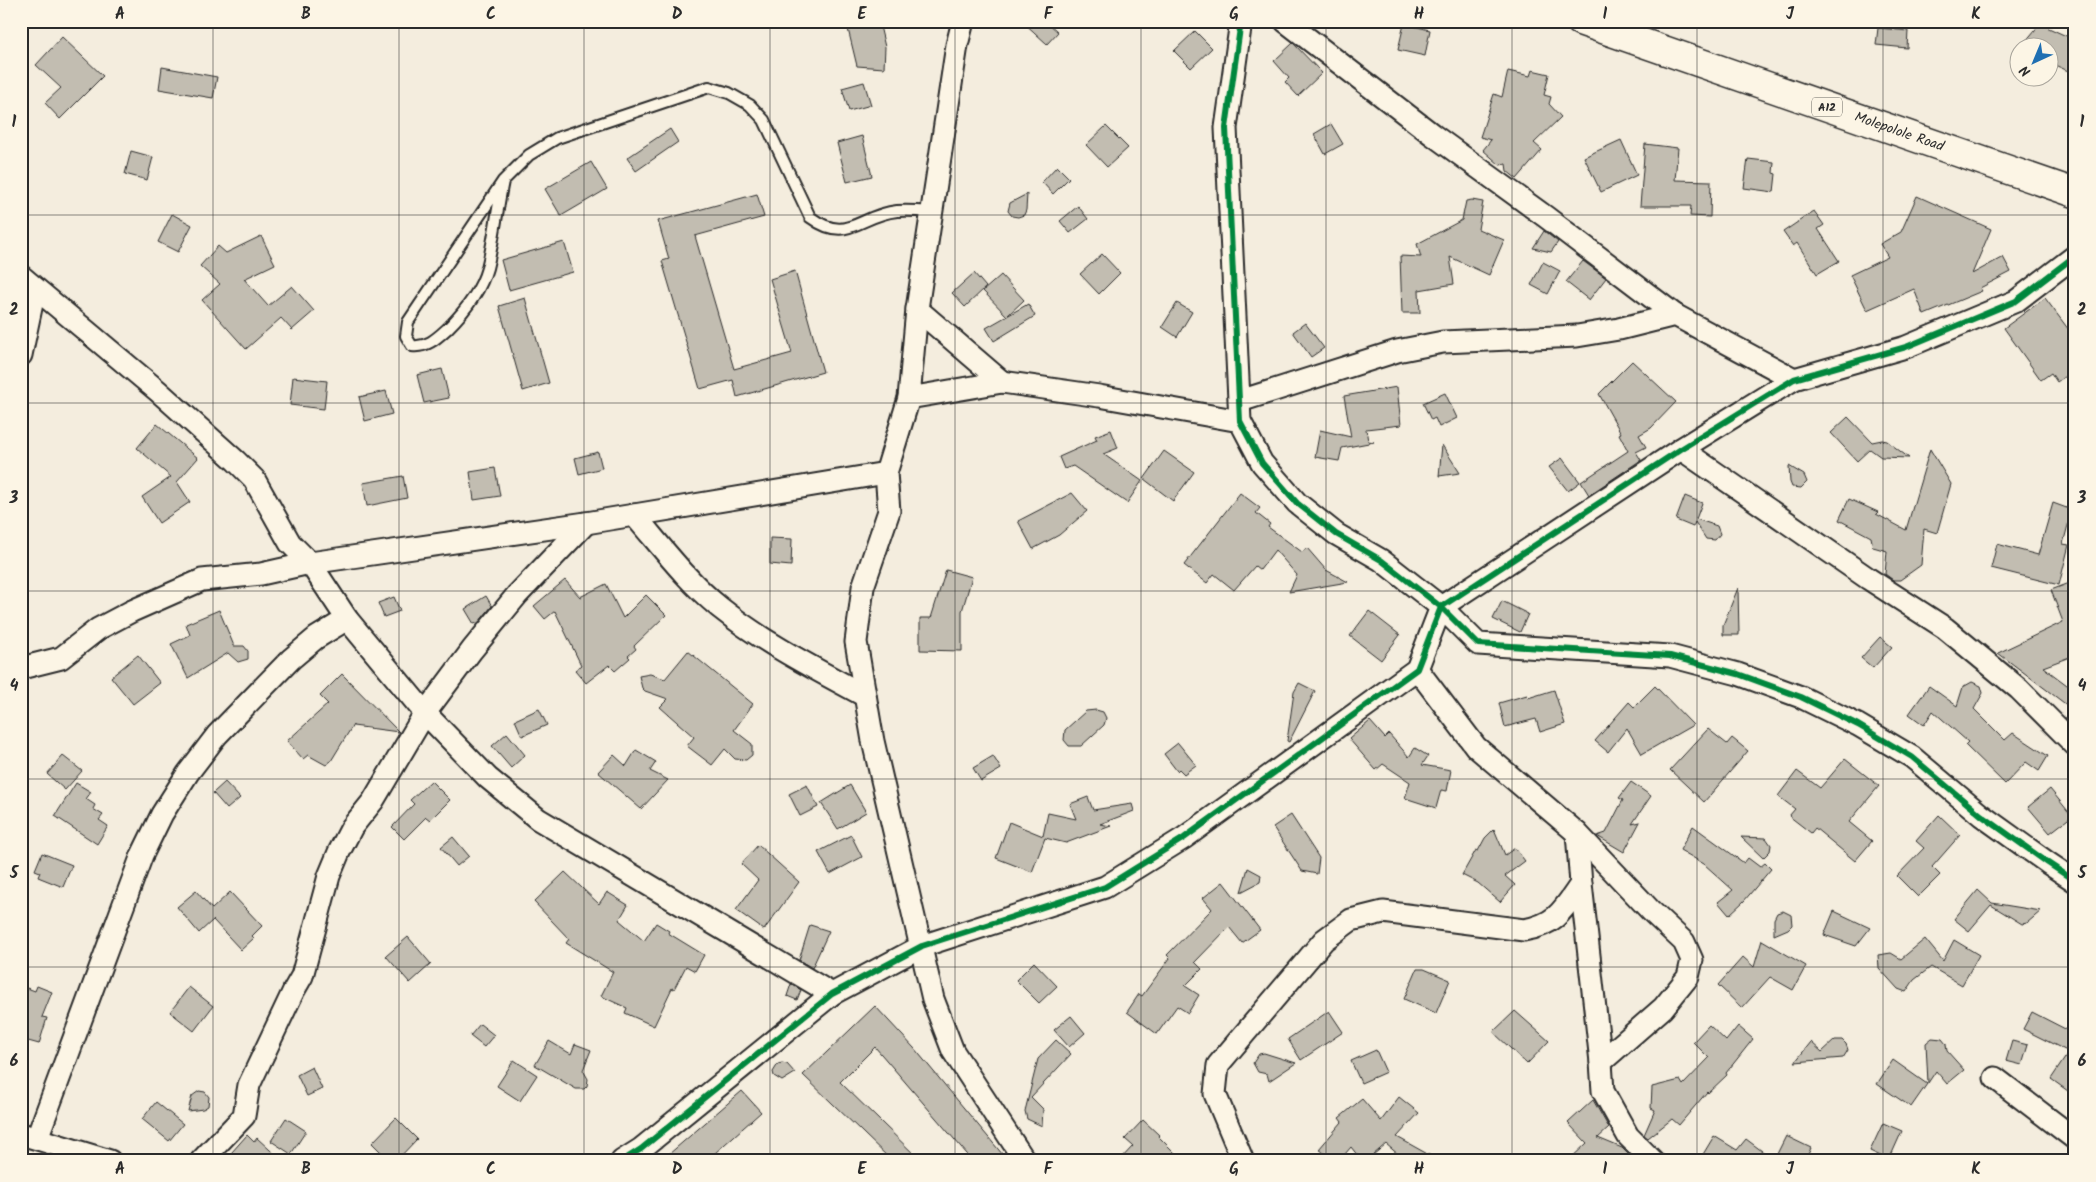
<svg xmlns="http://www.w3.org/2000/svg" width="2096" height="1182" viewBox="0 0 2096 1182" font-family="Kalam,sans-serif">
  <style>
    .building { fill: #c2bdb1; stroke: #2b2b2b }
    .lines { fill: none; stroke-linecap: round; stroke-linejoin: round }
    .service-casing { stroke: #2b2b2b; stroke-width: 14 }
    .minor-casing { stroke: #2b2b2b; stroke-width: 25 }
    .primary-casing { stroke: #2b2b2b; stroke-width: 31 }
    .service { stroke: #fcf5e5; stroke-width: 10 }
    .minor { stroke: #fcf5e5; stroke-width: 21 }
    .primary { stroke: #fcf5e5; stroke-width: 28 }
    .cycleway-casing { stroke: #fcf5e5; stroke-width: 9 }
    .cycleway { stroke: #00873e; stroke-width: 6 }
    .grid { fill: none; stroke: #2b2b2b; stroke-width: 1; stroke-opacity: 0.55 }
    .labels { text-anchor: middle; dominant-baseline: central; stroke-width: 4.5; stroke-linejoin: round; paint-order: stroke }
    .shield { fill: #fcf5e5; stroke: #6a6863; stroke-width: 1 }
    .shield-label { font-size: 12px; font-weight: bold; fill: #2b2b2b }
    .street-label { font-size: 14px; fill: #2b2b2b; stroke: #fcf5e5 }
    .neatline { fill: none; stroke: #2b2b2b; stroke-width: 2 }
    .grid-label { font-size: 16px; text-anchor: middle; font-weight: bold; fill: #2b2b2b }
  </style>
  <rect width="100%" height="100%" fill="#f4edde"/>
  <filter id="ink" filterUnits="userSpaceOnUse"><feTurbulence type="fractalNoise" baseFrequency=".02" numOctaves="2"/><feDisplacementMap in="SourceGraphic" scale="10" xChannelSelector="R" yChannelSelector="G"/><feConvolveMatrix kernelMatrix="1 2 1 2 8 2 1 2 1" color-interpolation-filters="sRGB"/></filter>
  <g filter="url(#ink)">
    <g class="building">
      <path d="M1022,21H1046L1058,32L1047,44Z"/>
      <path d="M879,22L885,47L884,68L857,66L848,29Z"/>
      <path d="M1404,24L1430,30L1425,56L1398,50Z"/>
      <path d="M2040,24L2075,40V74L2048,62V48H2020Z"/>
      <path d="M1878,28L1908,31L1907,48L1876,45Z"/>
      <path d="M1195,31L1212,48L1191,68L1174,51Z"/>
      <path d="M62,37L103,76L60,119L45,103L61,88L36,65Z"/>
      <path d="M1293,43L1322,73L1298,96L1285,82L1289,78L1274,61Z"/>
      <path d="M162,67L217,77L213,98L159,89Z"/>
      <path d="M1532,70L1549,74L1544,95L1551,97L1549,104L1561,117L1534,143L1542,150L1517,179L1507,171L1506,164L1500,165L1483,150L1491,140L1480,137L1494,94L1502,97L1508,71L1530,76Z"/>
      <path d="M864,82L871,105L849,111L842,88Z"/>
      <path d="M1331,124L1343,144L1325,154L1314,134Z"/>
      <path d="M1106,126L1128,148L1107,167L1086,145Z"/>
      <path d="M670,129L678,142L636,171L627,158Z"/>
      <path d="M862,136L872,176L847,182L837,143Z"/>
      <path d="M1621,140L1637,175L1601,192L1584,157Z"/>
      <path d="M1645,144L1678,148L1675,180L1711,181L1710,217L1690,216L1691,206H1640Z"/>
      <path d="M131,151L153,157L147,180L125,174Z"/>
      <path d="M1748,159L1774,162L1773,173L1776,174L1774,192L1744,188Z"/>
      <path d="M591,162L607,189L561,216L545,189Z"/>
      <path d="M1057,166L1069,178L1053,194L1042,182Z"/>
      <path d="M757,194L764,217L695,236L734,369L792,353L770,279L795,271L823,372L737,397L733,380L700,389L662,261L669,259L658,221Z"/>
      <path d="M1027,194L1026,210L1024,215L1018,217L1012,216L1008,211L1010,203Z"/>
      <path d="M1917,196L1991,229L1972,274L2003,257L2011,272L1980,288L1982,291L1924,315L1914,289L1867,310L1850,275L1888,257L1880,244L1901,232Z"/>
      <path d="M1472,200L1483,202L1478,229L1504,240L1489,275L1450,257L1454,284L1419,290L1420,313H1402L1400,256L1421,257L1417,244L1462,220L1466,201Z"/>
      <path d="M1078,206L1088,219L1070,233L1060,221Z"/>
      <path d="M1814,211L1824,225L1818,229L1839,261L1817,274L1797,243L1793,246L1783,232Z"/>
      <path d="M172,214L192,225L178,252L158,242Z"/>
      <path d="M1544,231L1558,242L1551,252L1533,248Z"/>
      <path d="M261,236L275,264L244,279L268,306L292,286L314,311L292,330L281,318L246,349L202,300L220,284L200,266L218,246L226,253Z"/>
      <path d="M564,242L573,272L509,290L501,260Z"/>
      <path d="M1102,254L1120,273L1099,294L1080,274Z"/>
      <path d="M1583,261L1606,278L1589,300L1566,282Z"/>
      <path d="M1543,262L1560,271L1548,294L1531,285Z"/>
      <path d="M974,273L986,287L965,307L952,293Z"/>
      <path d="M1001,275L1024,300L1007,316L1028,304L1035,316L994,341L986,328L1007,316L983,291Z"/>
      <path d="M525,298L549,383L523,391L499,306Z"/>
      <path d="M2045,298L2075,338V369L2057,382L2051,373L2041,380L2004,328Z"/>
      <path d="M1177,303L1192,312L1177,337L1162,327Z"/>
      <path d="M1305,323L1324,348L1311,357L1293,332Z"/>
      <path d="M1632,361L1676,402L1651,428L1639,435L1646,447L1636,452L1641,460L1589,495L1581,482L1628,451L1619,434L1621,433L1599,394Z"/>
      <path d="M442,369L449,398L424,403L417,375Z"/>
      <path d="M293,377L327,381L324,409L290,405Z"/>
      <path d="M1397,387L1401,425L1366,429L1368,441L1374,442L1342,448L1339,461L1315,457L1320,430L1351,437L1344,396Z"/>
      <path d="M386,391L392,414L365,421L359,397Z"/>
      <path d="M1445,393L1457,418L1439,427L1435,418L1431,420L1423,403Z"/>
      <path d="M1848,417L1872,442L1882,440L1887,441L1909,458L1881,457L1870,449L1857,461L1831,433Z"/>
      <path d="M157,424L198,458L177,482L190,502L159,523L142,497L171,477L137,448Z"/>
      <path d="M1111,430L1118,448L1103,454L1142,481L1127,503L1073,466L1064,469L1059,457L1097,440L1095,436Z"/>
      <path d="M1442,445L1460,473L1439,476Z"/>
      <path d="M1930,449L1951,484L1937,533L1924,529L1921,565L1900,580H1893L1885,574L1887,551L1873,547L1871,537L1839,520L1849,499L1878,512L1876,514L1906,530Z"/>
      <path d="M1164,451L1194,472L1173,501L1144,479Z"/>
      <path d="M598,452L602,468L579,474L575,458Z"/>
      <path d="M1562,458L1580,482L1568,491L1549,467Z"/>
      <path d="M1789,466L1804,475L1807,482L1801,488L1792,487L1790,482Z"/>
      <path d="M495,468L500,496L474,500L470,472Z"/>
      <path d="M403,476L407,498L367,506L363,483Z"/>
      <path d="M1072,493L1087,511L1059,535L1033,549L1018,521Z"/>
      <path d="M1240,493L1260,508L1256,513L1270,524L1268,527L1302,552L1307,548L1326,570L1348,582L1289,592L1297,575L1275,550L1260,570L1255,566L1234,590L1214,574L1207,583L1184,565Z"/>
      <path d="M1685,496L1702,503L1696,519L1717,526L1720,534L1715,540L1706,539L1695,522L1693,527L1676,520Z"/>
      <path d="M2053,503L2072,510L2063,544L2069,545L2059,585L1991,568L1997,544L2038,555Z"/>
      <path d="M770,538L792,539L791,566L770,564Z"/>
      <path d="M946,570L972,577L962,611V651L920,650V618H931Z"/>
      <path d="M565,580L580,597L606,584L623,618L646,595L666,615L634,646L636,649L628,656L630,658L615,671L609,665L586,683L575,670L581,665L555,611L545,619L534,606Z"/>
      <path d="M2075,581V655L2043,667L2075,691V697L2068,706L1998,653L2063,622L2051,590Z"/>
      <path d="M1738,588L1739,635H1723V625Z"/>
      <path d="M486,596L492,606L479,622L474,624L465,609Z"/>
      <path d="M394,597L400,611L384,617L378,603Z"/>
      <path d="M1502,601L1528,614L1520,632L1493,619Z"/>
      <path d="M219,610L234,646H244L248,651V659L238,662L228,653L188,678L171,644L190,635L186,624Z"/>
      <path d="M1369,611L1400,635L1381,660L1350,636Z"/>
      <path d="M1880,637L1892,647L1873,668L1861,658Z"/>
      <path d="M688,651L753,704L734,730L752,744V755L746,760L735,759L725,749L712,765L687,746L694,737L660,707L668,699L645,691L642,688L639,676L650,674L665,679Z"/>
      <path d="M138,655L160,683L133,704L111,677Z"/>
      <path d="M342,674L399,732L353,726V725L331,761L326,765L308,755L303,759L287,741L328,704L320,696Z"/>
      <path d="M1972,682L1981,686L1983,693L1974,709L2005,740L2013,733L2048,756L2039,771L2026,762L2005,784L1965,745L1968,742L1933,711L1924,725L1909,714L1929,686L1957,706L1963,687Z"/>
      <path d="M1299,683L1315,691L1289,742L1287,741L1294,692Z"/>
      <path d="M1655,686L1693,725L1642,754L1627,728L1608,752L1595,741L1629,702L1634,707Z"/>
      <path d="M1554,690L1565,724L1540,732L1536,719L1505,727L1499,703L1527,695L1528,698Z"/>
      <path d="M539,709L547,725L522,736L515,720Z"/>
      <path d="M1096,710L1103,712L1106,718L1104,725L1081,746H1069L1064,740L1065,730L1086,711Z"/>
      <path d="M1370,721L1385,738L1389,734L1409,757L1415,748L1428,756L1422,765L1451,770L1447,791L1441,790L1436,808L1405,798L1410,782L1383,764L1376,770L1349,739Z"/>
      <path d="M1708,729L1727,744L1732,738L1748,751L1704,802L1670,770Z"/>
      <path d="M507,733L525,755L511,768L492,746Z"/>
      <path d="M1178,743L1196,765L1184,774L1179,769L1177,771L1164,754Z"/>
      <path d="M636,750L656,762L650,771L668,780L641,809L598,772L614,755L626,766Z"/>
      <path d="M63,756L82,771L65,790L47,774Z"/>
      <path d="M993,756L1001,769L981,781L973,768Z"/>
      <path d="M1845,759L1879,786L1849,822L1872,841L1855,861L1815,828L1811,833L1789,816L1795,809L1778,796L1797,771L1820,788Z"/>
      <path d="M431,781L450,800L430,820L426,817L404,839L392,827L414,804L410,800Z"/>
      <path d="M225,782L240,798L227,809L213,793Z"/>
      <path d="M1631,782L1651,796L1632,824L1640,822L1624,852L1597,836L1606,833L1623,800L1619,798Z"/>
      <path d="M76,783L91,792L86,799L95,805L93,809L103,815L99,820L108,826L97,844L55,816Z"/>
      <path d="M807,785L818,807L800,816L789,794Z"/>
      <path d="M850,785L866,812L838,829L821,803Z"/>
      <path d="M2050,789L2072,816L2050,833L2028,807Z"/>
      <path d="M1088,797L1093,810L1132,804L1134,811L1100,824L1111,826L1066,843L1045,838L1032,872L996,858L1009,822L1043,836L1048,813L1076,819L1070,804Z"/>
      <path d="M1291,815L1319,858L1317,874L1302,871L1273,827Z"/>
      <path d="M1939,815L1960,835L1932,867L1940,875L1918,897L1897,876L1924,848L1916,841Z"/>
      <path d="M1693,826L1744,863L1748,858L1760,867L1765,863L1771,869L1744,901L1729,915L1718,902L1733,890L1704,864L1680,850Z"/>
      <path d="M1494,829L1505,855L1515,848L1525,861L1505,876L1515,885L1500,902L1478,883L1462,875L1476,850L1478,851L1485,838Z"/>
      <path d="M851,835L862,857L830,874L818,852Z"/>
      <path d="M453,837L469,856L457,866L441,847Z"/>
      <path d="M1741,837L1766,838L1771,845L1770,851L1763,858Z"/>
      <path d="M758,845L799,882L764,930L736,910L758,880L741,864Z"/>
      <path d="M42,853L72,865L63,887L38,877L40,872L35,870Z"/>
      <path d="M1248,868L1261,875L1260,882L1241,892Z"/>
      <path d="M565,872L599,904L607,892L628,905L619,920L644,941L656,923L669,931L668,933L704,955L695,971L686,966L674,989L672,988L654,1026L625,1013L627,1008L601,996L613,972L566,943L569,939L534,902Z"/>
      <path d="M1223,882L1260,930L1242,943L1229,927L1195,962L1202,969L1185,986L1199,995L1188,1013L1177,1006L1157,1034L1127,1012L1139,994L1142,996L1170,958L1167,955L1212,909L1203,898Z"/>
      <path d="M1978,890L1992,903L2041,911L2027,923L2022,924L1991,905L1969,931L1954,919Z"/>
      <path d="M196,891L212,909L230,892L262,926L252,936L254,938L241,950L213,920L199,933L177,907Z"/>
      <path d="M1783,911L1791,915L1792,925L1788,929L1774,935V919L1777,913Z"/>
      <path d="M1834,911L1870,928L1856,946L1824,935Z"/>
      <path d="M810,925L829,931L812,968L799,960Z"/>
      <path d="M408,937L431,964L410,983L386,956Z"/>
      <path d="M1925,939L1943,961L1954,940L1979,955L1962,985L1931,967L1914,980L1906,992L1898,989L1879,968L1878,955L1891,953L1901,959Z"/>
      <path d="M1762,940L1806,966L1793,990L1770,977L1742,1008L1718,985L1743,957L1754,967Z"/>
      <path d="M1034,962L1057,986L1039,1003L1016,980Z"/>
      <path d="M1417,969H1424L1450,980L1436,1013L1404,999Z"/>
      <path d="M791,984L801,990L797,1000L787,996Z"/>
      <path d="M37,986L52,992L42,1017L47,1018L39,1044L21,1039V1003L27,988L35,991Z"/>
      <path d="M189,987L213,1006L194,1031L170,1012Z"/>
      <path d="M875,1006L914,1048L1008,1161H973L875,1047L840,1082L921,1161H892L803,1075Z"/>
      <path d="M1329,1011L1343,1032L1301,1060L1288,1039Z"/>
      <path d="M1515,1011L1549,1041L1527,1064L1493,1032Z"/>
      <path d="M2032,1012L2075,1034V1096L2051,1079L2069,1052L2023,1029Z"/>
      <path d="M1071,1016L1085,1033L1069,1047L1054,1030Z"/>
      <path d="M480,1024L494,1035L484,1047L470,1036Z"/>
      <path d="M1709,1025L1726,1041L1738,1026L1753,1039L1726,1073L1727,1075L1708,1093L1707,1092L1679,1125L1672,1119L1648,1138L1644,1135L1655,1110L1651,1108L1652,1087L1680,1080L1683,1085L1709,1058L1693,1042Z"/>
      <path d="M1932,1038L1942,1039L1946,1044L1947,1051L1964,1070L1947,1084L1936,1071L1928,1083L1926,1043Z"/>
      <path d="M1056,1040L1071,1054L1031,1097L1043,1109L1042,1126L1027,1119L1025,1111L1038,1059Z"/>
      <path d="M1835,1040H1842L1846,1044L1848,1050L1843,1058L1795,1062L1811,1042L1822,1052Z"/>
      <path d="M549,1041L571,1054L575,1044L591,1050L583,1070L588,1079L587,1086L584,1089H576L535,1065Z"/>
      <path d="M2012,1041L2028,1045L2022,1065L2006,1061Z"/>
      <path d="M1376,1050L1386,1072L1361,1083L1351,1061Z"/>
      <path d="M1264,1053L1296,1063L1269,1081L1267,1074L1258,1072L1253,1063L1259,1054Z"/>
      <path d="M514,1060L537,1075L520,1101L497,1086Z"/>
      <path d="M1893,1060L1927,1084L1911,1107L1877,1084Z"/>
      <path d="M782,1063L787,1064L795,1073L782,1081L774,1076L773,1072L778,1064Z"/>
      <path d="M312,1067L322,1089L307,1096L297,1075Z"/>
      <path d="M199,1091L205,1092L209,1097L208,1106L203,1109L188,1111L192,1096Z"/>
      <path d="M742,1091L761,1112L706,1161H661Z"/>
      <path d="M1399,1097L1419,1113L1397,1137L1440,1161H1406L1386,1144L1366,1161H1362L1351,1147L1339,1161H1334L1319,1149L1342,1122L1339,1118L1362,1099L1381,1121Z"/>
      <path d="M1593,1100L1609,1128L1598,1138L1622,1148L1635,1161H1568L1587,1143L1568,1123Z"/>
      <path d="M156,1102L183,1124L169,1141L142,1119Z"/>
      <path d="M286,1118L306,1131L291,1154L271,1141Z"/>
      <path d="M396,1118L417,1139L396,1161H390L372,1143Z"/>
      <path d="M1143,1120L1159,1135L1158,1136L1183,1161H1119L1133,1146L1125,1139Z"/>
      <path d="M1883,1123L1902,1131L1889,1160L1870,1151Z"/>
      <path d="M247,1135L254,1142L257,1138L282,1161H224Z"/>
      <path d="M1714,1136L1737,1150L1746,1139L1774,1160L1786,1136L1811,1148L1805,1161H1699Z"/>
    </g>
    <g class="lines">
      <defs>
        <path id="service" d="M503,181C497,210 494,240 487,268C481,290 464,312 448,328C437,338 427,348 412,346L406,336L408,322L503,181L529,155L557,138L709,87L729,93L750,105L764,120L810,217C848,245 858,215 897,211C908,210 920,211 932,212"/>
        <g id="minor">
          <path d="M963,21L957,45L917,309L909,398L886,473L889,511L863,587L856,642L873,741L933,999L953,1051L1025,1161"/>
          <path d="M1285,21L1433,135L1546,217L1675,315L1794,379"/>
          <path d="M2075,256L2016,301L1906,347L1794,379L1681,449L1441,607L1478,644L1670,656L1738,674L1801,697L1858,725L1912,757L1981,815L2048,863L2075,881"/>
          <path d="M21,276L158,391L236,461L254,479L290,543L310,563L347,619L425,713L488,778L538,819L832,994"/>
          <path d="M917,309L1002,382"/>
          <path d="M21,355L35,289"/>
          <path d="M909,398L1002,382L1099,396L1240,421"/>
          <path d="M1240,401L1397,351L1443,342L1577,336L1619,329L1675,315"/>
          <path d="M1681,449L1869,579L1945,628L2019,689L2075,745"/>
          <path d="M634,515C661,546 687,581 719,607C764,643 815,669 865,696"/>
          <path d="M21,668L61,658L98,629L132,611L202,580L261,574L310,563L586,523L886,473"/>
          <path d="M1417,669L1476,747L1577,833L1651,911L1684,942L1692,960L1688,977L1663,1008L1601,1062L1603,1091L1628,1136L1653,1161"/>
          <path d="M1581,884L1601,1062"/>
          <path d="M1995,1078L2075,1139"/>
          <path d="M21,1134L110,1161"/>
          <path d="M37,1138L142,855L162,814L188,773L217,735L291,659L316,638L347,619"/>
          <path d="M201,1161L244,1116L249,1085L294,990L302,976L329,876L339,852L352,827L373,801L425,713L472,650L517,595L586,523"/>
          <path d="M622,1161L641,1149L832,994L922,946L1105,887L1184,838L1417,669L1441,607L1381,560L1336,534L1297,503L1262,463L1240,421L1226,128L1241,21"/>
          <path d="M1243,1161L1215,1094L1218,1065L1324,940L1351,920L1383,912L1524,930C1557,924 1563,910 1581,884L1577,833"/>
        </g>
        <g id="primary">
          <path id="s1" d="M1580,21L2075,193"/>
        </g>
      </defs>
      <use href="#service" class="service-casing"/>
      <use href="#minor" class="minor-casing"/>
      <use href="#primary" class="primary-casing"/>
      <use href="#service" class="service"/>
      <use href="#minor" class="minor"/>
      <use href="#primary" class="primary"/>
      <defs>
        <g id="cycleway">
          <path d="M2075,256L2016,301L1906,347L1794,379L1681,449L1441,607L1478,644L1670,656L1738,674L1801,697L1858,725L1912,757L1981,815L2048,863L2075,881"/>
          <path d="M622,1161L641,1149L832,994L922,946L1105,887L1184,838L1417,669L1441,607L1381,560L1336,534L1297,503L1262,463L1240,421L1226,128L1241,21"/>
        </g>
      </defs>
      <use href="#cycleway" class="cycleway-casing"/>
      <use href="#cycleway" class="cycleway"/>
    </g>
  </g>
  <path class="grid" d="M213,21V1161M399,21V1161M584,21V1161M770,21V1161M955,21V1161M1141,21V1161M1326,21V1161M1512,21V1161M1697,21V1161M1883,21V1161M21,215H2075M21,403H2075M21,591H2075M21,779H2075M21,967H2075"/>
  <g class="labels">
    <rect class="shield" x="1812" y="97.5" width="30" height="19" rx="4"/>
    <g class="shield-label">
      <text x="1827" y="107">A12</text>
    </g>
    <g class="street-label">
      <text stroke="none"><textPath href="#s1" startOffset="338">Molepolole Road</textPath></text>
    </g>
  </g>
  <rect width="2096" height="1182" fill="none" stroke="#fcf5e5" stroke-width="55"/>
  <g transform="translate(2034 62) rotate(224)"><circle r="24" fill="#fcf5e5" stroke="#a8a49b"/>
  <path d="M0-4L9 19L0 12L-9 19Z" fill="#1f6fb2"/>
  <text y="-8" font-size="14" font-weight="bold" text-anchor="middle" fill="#2b2b2b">N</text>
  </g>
  <rect x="28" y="28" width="2040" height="1126" class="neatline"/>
  <g class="grid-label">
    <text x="120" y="19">A</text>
    <text x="306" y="19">B</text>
    <text x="491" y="19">C</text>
    <text x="677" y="19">D</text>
    <text x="862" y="19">E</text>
    <text x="1048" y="19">F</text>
    <text x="1234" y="19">G</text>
    <text x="1419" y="19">H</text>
    <text x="1605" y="19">I</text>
    <text x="1790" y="19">J</text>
    <text x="1976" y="19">K</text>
    <text x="14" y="127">1</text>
    <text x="2082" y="127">1</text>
    <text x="14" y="315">2</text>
    <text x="2082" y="315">2</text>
    <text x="14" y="503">3</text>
    <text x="2082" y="503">3</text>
    <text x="14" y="691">4</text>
    <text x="2082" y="691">4</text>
    <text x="14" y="878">5</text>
    <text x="2082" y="878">5</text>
    <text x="14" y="1066">6</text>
    <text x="2082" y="1066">6</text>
    <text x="120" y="1174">A</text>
    <text x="306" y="1174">B</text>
    <text x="491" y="1174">C</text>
    <text x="677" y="1174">D</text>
    <text x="862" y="1174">E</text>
    <text x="1048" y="1174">F</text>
    <text x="1234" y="1174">G</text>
    <text x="1419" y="1174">H</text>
    <text x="1605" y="1174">I</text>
    <text x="1790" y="1174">J</text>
    <text x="1976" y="1174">K</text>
  </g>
</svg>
